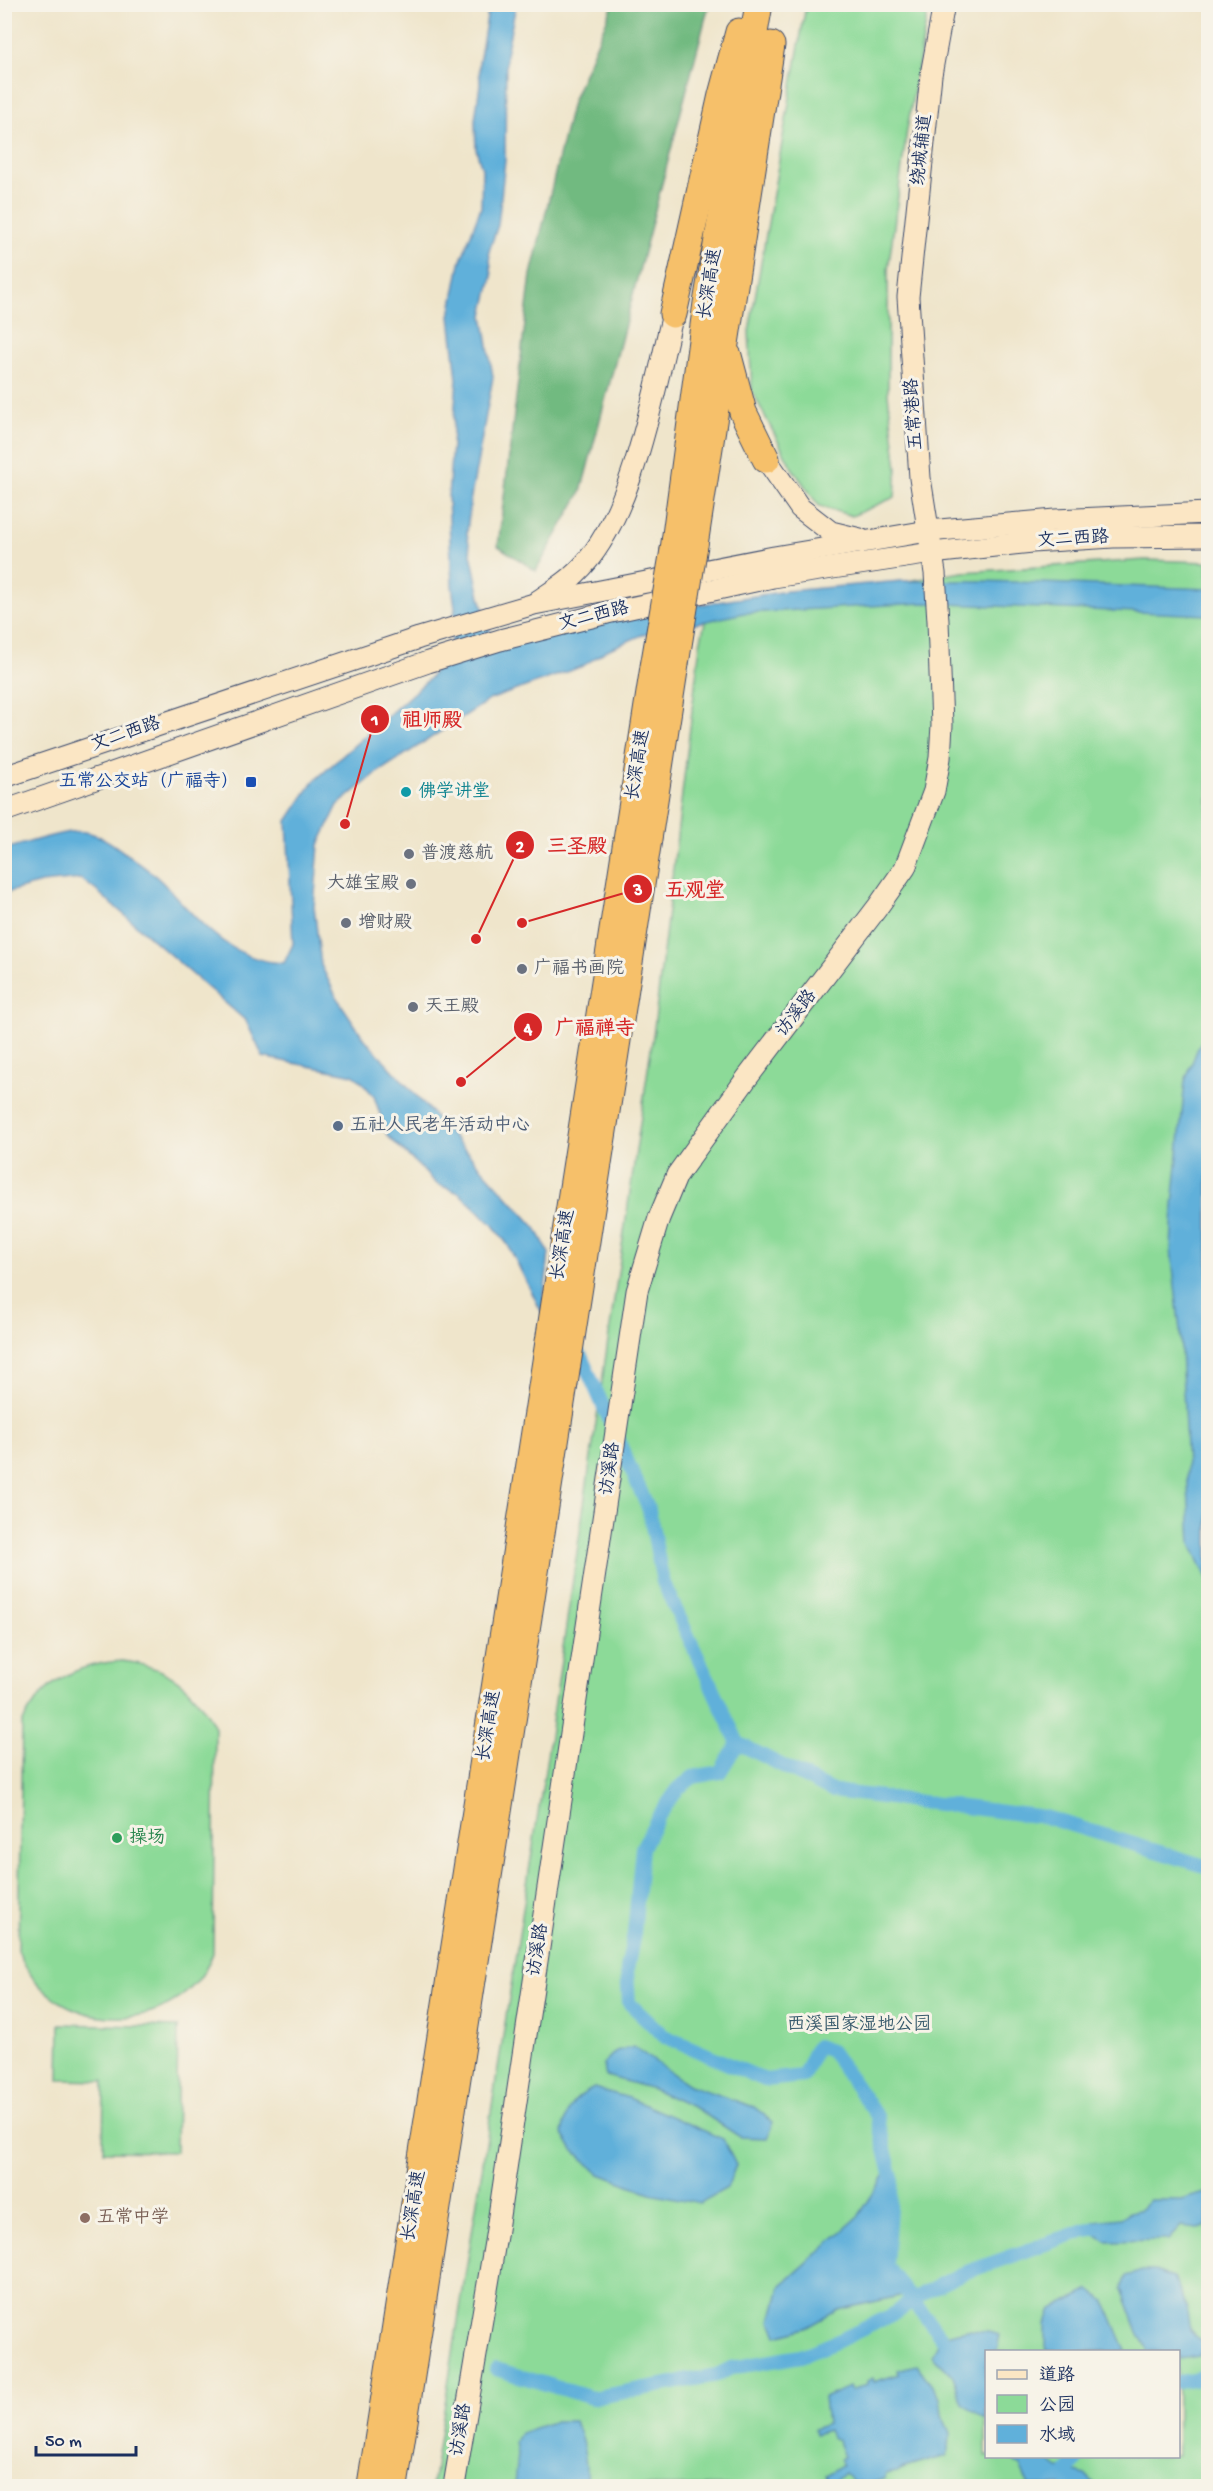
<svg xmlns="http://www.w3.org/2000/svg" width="1213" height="2491" viewBox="0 0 1213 2491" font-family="'Gochi Hand','LXGW WenKai TC',sans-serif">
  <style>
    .green { fill: #8cda98; stroke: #54847b; stroke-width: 1.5; fill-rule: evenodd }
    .forest { fill: #71ba80; stroke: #46746f; stroke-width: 1.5 }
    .water { fill: #60b0da; stroke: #3e709c; stroke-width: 1.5 }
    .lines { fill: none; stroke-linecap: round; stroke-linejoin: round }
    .canal { stroke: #60b0da; stroke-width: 14 }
    .secondary-casing { stroke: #3b4a6e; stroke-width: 23 }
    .highway-casing { stroke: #3b4a6e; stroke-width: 29 }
    .secondary { stroke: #fbe6c4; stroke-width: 21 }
    .highway { stroke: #f6c06b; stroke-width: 27 }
    .highway-bridge-casing { stroke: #3b4a6e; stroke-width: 29; stroke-linecap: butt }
    .highway-bridge { stroke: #f6c06b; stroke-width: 27 }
    .transit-dot { fill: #1a4fb4; stroke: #f7f3e8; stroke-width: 2 }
    .culture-dot { fill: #0f9aa8; stroke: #f7f3e8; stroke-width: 2 }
    .worship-dot { fill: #6b7280; stroke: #f7f3e8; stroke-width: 2 }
    .service-dot { fill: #5c6f8a; stroke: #f7f3e8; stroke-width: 2 }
    .leisure-dot { fill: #2e9e5b; stroke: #f7f3e8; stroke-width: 2 }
    .education-dot { fill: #8d6e63; stroke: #f7f3e8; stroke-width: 2 }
    .labels { text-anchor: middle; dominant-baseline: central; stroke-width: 6; stroke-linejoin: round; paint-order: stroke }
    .street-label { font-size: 18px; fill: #1b2f5e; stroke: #f7f3e8 }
    .transit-label { font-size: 18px; fill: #164399; stroke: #f7f3e8; text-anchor: end }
    .culture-label { font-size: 18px; fill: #0d838f; stroke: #f7f3e8; text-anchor: start }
    .worship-label { font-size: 18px; fill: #5b616d; stroke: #f7f3e8; text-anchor: start }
    .service-label { font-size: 18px; fill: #4e5e75; stroke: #f7f3e8; text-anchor: start }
    .leisure-label { font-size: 18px; fill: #27864d; stroke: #f7f3e8; text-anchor: start }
    .park-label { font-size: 18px; fill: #375a6c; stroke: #f7f3e8 }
    .education-label { font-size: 18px; fill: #785e54; stroke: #f7f3e8; text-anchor: start }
    .leader { fill: none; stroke: #d62828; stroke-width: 2 }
    .callout-dot { fill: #d62828; stroke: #f7f3e8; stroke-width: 2 }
    .mark-label { font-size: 18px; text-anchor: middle; font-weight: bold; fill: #fff }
    .callout-label { font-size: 20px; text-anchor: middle; font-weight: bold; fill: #d62828; stroke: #f7f3e8; stroke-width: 6; stroke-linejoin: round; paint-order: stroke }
  </style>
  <rect width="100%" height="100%" fill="#f7f3e8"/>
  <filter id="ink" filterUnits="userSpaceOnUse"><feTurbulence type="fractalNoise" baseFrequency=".0167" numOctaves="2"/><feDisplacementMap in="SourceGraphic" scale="12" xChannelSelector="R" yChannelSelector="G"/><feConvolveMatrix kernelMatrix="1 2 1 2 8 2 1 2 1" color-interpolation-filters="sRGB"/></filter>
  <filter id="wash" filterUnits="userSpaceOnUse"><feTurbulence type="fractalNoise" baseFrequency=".008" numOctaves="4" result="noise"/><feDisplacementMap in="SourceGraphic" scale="24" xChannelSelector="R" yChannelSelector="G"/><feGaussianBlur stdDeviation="1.35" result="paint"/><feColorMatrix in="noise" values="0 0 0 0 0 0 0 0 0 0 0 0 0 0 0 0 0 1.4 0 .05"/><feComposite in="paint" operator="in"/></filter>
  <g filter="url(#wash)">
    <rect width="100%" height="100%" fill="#efe5cb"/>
    <g class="green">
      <path d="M806,5H929L907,130L888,270V394L897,468L895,497L852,516L819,506L792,468L752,391L749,332Z"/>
      <path d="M1145,560L1208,562V2486H432L545,1770L654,1028L700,644L707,613L963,572ZM986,2352H1178V2456H986Z"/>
      <path d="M123,1661C169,1667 193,1686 215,1727L213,1953C181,2041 48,2037 18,1950L22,1724C42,1682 78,1663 123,1661Z"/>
      <path d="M60,2024L178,2027L176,2152L103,2151L104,2081L59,2080Z"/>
    </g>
    <path class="forest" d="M613,5H709L581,492L536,571L498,546L531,275L572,102Z"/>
    <g class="water">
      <path d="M489,5H516L506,54L505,160L498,225L489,251L492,277L483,315L493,377L470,502L467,534L480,597L492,637L787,591L901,581H983L1208,589V615L924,603L744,613L642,635L607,650L583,666L489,700L378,772L338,805L319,845L314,907L321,965L337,998L363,1037L536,1228L549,1253L542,1313L508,1245L492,1224L459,1193L437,1184L387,1135L374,1096L360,1080L353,1075L334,1071L263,1057L246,1021L98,892L81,879L41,883L5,893V849C25,844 66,829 85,832C102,835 116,846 129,856C140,864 152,872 162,882C197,918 229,962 284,963L293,944L287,821L313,782L430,678L451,643L455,608L452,585L448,497L457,379L450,316L460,263L481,207L482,169L476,149L475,120L480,84L479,63Z"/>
      <path d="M1208,1033V1580L1191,1544L1180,1331L1171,1250L1173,1206L1185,1081L1199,1045Z"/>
      <path d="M634,2047L689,2085L754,2107L773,2122L767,2138L740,2137L697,2109L653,2089L606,2076L603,2064L616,2051Z"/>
      <path d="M594,2088L629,2098L723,2139L736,2165L727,2188L700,2203L650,2193L600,2174L573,2150L562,2133C568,2107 570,2100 594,2088Z"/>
      <path d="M890,2167L886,2266L908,2294L838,2310L806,2328L777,2336L771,2321L780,2287L858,2217Z"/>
      <path d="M1208,2192V2226L1198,2228L1181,2226L1168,2240L1106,2241L1090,2230L1089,2225L1095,2221L1121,2218L1130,2212L1141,2209L1150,2200H1182Z"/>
      <path d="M1142,2271H1155L1174,2278L1186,2306L1190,2330L1206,2346L1199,2356L1179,2359L1178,2352L1148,2351L1138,2332L1122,2289L1127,2276Z"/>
      <path d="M1090,2290L1105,2301L1126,2351H1046V2324L1052,2309Z"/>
      <path d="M967,2330L986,2331L1000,2335L997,2351L986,2352V2420L963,2403L953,2376L932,2355L942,2336Z"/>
      <path d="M917,2365L940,2397L942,2415L950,2433L949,2450L946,2456L902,2469L897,2472L886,2474L885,2479L862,2486L860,2482L854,2483L844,2473L829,2486L825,2475L842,2465L840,2459L844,2457L838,2440L831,2437L828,2430L815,2434L814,2429L827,2424L824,2398L849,2387L851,2391L867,2384V2381L873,2378L874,2382L899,2374L898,2370Z"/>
      <path d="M555,2421H574C585,2441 587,2464 586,2486H514L517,2454L515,2442L520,2433Z"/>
      <path d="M1009,2457H1042L1059,2469L1069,2470L1085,2475L1096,2486H1029L1021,2468Z"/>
    </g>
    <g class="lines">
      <g class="canal">
        <path d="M581,1356L649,1510L663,1582L738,1743L832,1791L1045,1817L1208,1867"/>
        <path d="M738,1743L720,1772L693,1777L678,1789L658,1817L642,1848L634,1933L627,1970L629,2003L664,2036L765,2080L803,2076L817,2046L831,2051L877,2116L892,2178L886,2266L952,2351"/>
        <path d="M496,2369L592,2398L717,2375L731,2368L801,2356L836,2342L892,2315L925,2292L961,2274L1085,2230L1107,2227"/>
        <path d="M1178,2382L1194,2380L1208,2373"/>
        <path d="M1066,2481L1069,2470L1079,2456"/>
      </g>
    </g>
  </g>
  <g filter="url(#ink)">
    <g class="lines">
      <defs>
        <g id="secondary">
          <path d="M766,459L800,508L831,532L860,539"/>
          <path d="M538,601C551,592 565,584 576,573C633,520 654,389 673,314"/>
          <path d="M4,777L419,638L534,604L774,557L928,531L1055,520L1208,513"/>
          <path d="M4,811L428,662L500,640L607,613L773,577L932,553L1032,542L1113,537L1208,536"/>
          <path d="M454,2486L496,2236L637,1291L659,1218L677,1175L747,1078L877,908L905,868L934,791L940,758L942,725L938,621L935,573L920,478L908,297L931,75L944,4"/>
        </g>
        <g id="highway">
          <path d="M673,314L722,95L739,32"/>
          <path d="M728,356L743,412L766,459"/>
          <path d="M694,545L771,45"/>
          <path d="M674,550L707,303L759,4"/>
          <path d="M371,2486L654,667"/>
          <path d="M394,2486L675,664"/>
        </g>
      </defs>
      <use href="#secondary" class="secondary-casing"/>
      <use href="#highway" class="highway-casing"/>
      <use href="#secondary" class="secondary"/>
      <use href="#highway" class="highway"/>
      <defs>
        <g id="highway-bridge">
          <path d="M675,664L694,545"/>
          <path d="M654,667L674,550"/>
        </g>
      </defs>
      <use href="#highway-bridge" class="highway-bridge-casing"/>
      <use href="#highway-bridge" class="highway-bridge"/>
    </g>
  </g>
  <rect class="transit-dot" x="245" y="776" width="12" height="12" rx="3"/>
  <circle class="culture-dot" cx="406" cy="792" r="6"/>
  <g class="worship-dot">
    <circle cx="409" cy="854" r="6"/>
    <circle cx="411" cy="884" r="6"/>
    <circle cx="346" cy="923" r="6"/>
    <circle cx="522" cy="969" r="6"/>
    <circle cx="413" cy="1007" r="6"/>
  </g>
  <circle class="service-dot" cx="338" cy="1126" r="6"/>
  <circle class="leisure-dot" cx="117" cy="1838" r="6"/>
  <circle class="education-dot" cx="85" cy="2218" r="6"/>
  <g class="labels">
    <g class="street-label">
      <text transform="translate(923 150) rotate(-84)">绕城辅道</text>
      <text transform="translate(711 284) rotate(-81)">长深高速</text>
      <text transform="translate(915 414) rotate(-94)">五常港路</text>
      <text transform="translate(1073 540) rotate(-3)">文二西路</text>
      <text transform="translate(594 617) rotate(-14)">文二西路</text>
      <text transform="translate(126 735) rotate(-19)">文二西路</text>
      <text transform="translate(639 765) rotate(-81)">长深高速</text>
      <text transform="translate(797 1014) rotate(-52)">访溪路</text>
      <text transform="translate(564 1245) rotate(-81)">长深高速</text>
      <text transform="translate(611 1469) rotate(-82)">访溪路</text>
      <text transform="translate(490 1726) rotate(-81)">长深高速</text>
      <text transform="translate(539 1950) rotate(-81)">访溪路</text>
      <text transform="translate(415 2206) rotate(-81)">长深高速</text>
      <text transform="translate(462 2430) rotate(-81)">访溪路</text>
    </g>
    <g class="transit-label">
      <text x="239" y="782">五常公交站（广福寺）</text>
    </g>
    <g class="culture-label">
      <text x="418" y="792">佛学讲堂</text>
    </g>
    <g class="worship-label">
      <text x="421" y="854">普渡慈航</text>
      <text x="399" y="884" text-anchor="end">大雄宝殿</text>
      <text x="358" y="923">增财殿</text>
      <text x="534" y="969">广福书画院</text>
      <text x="425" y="1007">天王殿</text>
    </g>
    <g class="service-label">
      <text x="350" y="1126">五社人民老年活动中心</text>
    </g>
    <g class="leisure-label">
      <text x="129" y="1838">操场</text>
    </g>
    <g class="park-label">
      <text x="859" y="2025">西溪国家湿地公园</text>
    </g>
    <g class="education-label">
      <text x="97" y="2218">五常中学</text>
    </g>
  </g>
  <path class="leader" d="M345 824L375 719M476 939L520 845M522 923L638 889M461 1082L528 1027"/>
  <g class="callout-dot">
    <circle cx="345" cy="824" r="6"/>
    <circle cx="476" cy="939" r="6"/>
    <circle cx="522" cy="923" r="6"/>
    <circle cx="461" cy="1082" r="6"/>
    <circle cx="375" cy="719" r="15"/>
    <circle cx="520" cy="845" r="15"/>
    <circle cx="638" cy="889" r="15"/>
    <circle cx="528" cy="1027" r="15"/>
  </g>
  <g class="mark-label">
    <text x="375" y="725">1</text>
    <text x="520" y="852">2</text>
    <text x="638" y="895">3</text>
    <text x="528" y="1034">4</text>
  </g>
  <g class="callout-label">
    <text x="432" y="726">祖师殿</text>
    <text x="577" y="852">三圣殿</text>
    <text x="695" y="896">五观堂</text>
    <text x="595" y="1034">广福禅寺</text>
  </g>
  <rect width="1213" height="2491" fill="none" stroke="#f7f3e8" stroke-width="24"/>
  <rect x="985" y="2350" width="195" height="108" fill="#f7f3e8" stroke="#9fa5b1" stroke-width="1.5"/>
  <rect x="997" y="2370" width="30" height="9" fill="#fbe6c4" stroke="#9fa5b1" stroke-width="1.5"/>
  <text x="1039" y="2380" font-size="18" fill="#1b2f5e">道路</text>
  <rect x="997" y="2395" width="30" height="18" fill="#8cda98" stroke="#9fa5b1" stroke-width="1.5"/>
  <text x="1039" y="2410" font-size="18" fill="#1b2f5e">公园</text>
  <rect x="997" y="2425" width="30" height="18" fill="#60b0da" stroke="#9fa5b1" stroke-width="1.5"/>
  <text x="1039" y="2440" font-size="18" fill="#1b2f5e">水域</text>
  <path d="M36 2446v9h100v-9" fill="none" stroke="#1b2f5e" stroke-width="3"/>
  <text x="45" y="2446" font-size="18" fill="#1b2f5e" stroke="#f7f3e8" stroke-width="4.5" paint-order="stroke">50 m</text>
</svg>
